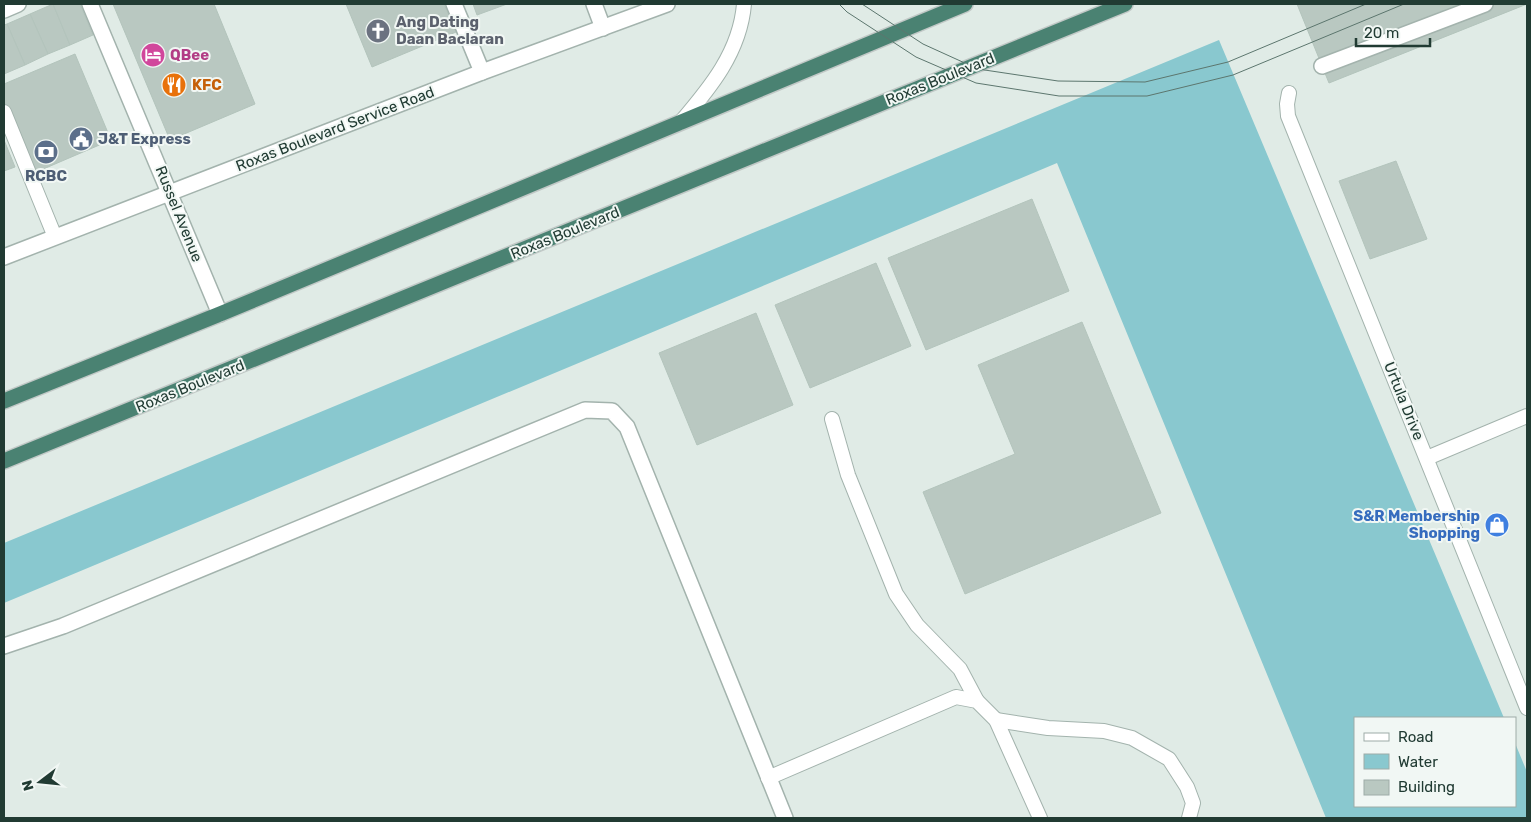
<svg xmlns="http://www.w3.org/2000/svg" width="1531" height="822" viewBox="0 0 1531 822" font-family="Rubik,sans-serif">
  <style>
    .water { fill: #89c8cf }
    .building { fill: #b9c8c1; stroke: #b3c4bc }
    .lines { fill: none; stroke-linecap: round; stroke-linejoin: round }
    .service-casing { stroke: #a3b3ad; stroke-width: 16 }
    .pedestrian-casing { stroke: #a3b3ad; stroke-width: 18 }
    .minor-casing { stroke: #a3b3ad; stroke-width: 18 }
    .tertiary-casing { stroke: #a3b3ad; stroke-width: 18 }
    .trunk-casing { stroke: #c1c8c6; stroke-width: 18 }
    .service { stroke: #fff; stroke-width: 14 }
    .pedestrian { stroke: #fff; stroke-width: 15 }
    .minor { stroke: #fff; stroke-width: 15 }
    .tertiary { stroke: #fff; stroke-width: 15 }
    .trunk { stroke: #4a8272; stroke-width: 15 }
    .tram { stroke: #5c766e; stroke-width: 1 }
    .labels { text-anchor: middle; dominant-baseline: central; stroke-width: 4; stroke-linejoin: round; paint-order: stroke }
    .worship-label { font-size: 15px; font-weight: bold; fill: #5b616d; stroke: #f1f7f4; text-anchor: start }
    .hotel-label { font-size: 15px; font-weight: bold; fill: #b23c85; stroke: #f1f7f4; text-anchor: start }
    .street-label { font-size: 15px; fill: #213b33; stroke: #f1f7f4 }
    .food-label { font-size: 15px; font-weight: bold; fill: #c56008; stroke: #f1f7f4; text-anchor: start }
    .service-label { font-size: 15px; font-weight: bold; fill: #4e5e75; stroke: #f1f7f4; text-anchor: start }
    .shop-label { font-size: 15px; font-weight: bold; fill: #366cbe; stroke: #f1f7f4; text-anchor: end }
  </style>
  <rect width="100%" height="100%" fill="#e0ebe6"/>
  <path class="water" d="M1219,40L1504,718H1355V806H1515V743L1527,772V818H1326L1057,163L4,603V543Z"/>
  <g class="building">
    <path d="M53,4L70,45L48,54L30,14Z"/>
    <path d="M53,4H80L93,35L70,45Z"/>
    <path d="M113,4H214L255,104L170,140Z"/>
    <path d="M346,4H444L456,32L372,67Z"/>
    <path d="M473,4H507L477,15Z"/>
    <path d="M1297,4H1527L1329,83Z"/>
    <path d="M30,14L48,54L25,65L7,24Z"/>
    <path d="M7,24L25,65L4,74V25Z"/>
    <path d="M75,54L111,140L34,173L4,101V84Z"/>
    <path d="M4,140L15,167L4,171Z"/>
    <path d="M1396,161L1427,239L1370,259L1339,181Z"/>
    <path d="M1032,199L1069,291L926,350L888,258Z"/>
    <path d="M876,263L911,346L810,388L775,305Z"/>
    <path d="M756,313L793,405L697,445L659,353Z"/>
    <path d="M1082,322L1161,513L965,594L923,492L1015,454L978,365Z"/>
  </g>
  <g class="lines">
    <defs>
      <g id="service">
        <path d="M1289,93L1287,104L1288,116L1527,708"/>
        <path d="M4,112L55,237"/>
        <path d="M680,123C710,88 740,52 744,4"/>
        <path d="M832,419L848,475L896,594L917,625L960,669L977,701"/>
        <path d="M1427,458L1527,416"/>
        <path d="M996,720L1048,728L1104,731L1132,738L1169,759L1187,787L1193,803L1189,818"/>
        <path d="M768,778L956,697L977,701L996,720L1040,818"/>
      </g>
      <path id="pedestrian" d="M594,4L603,28"/>
      <g id="minor">
        <path d="M454,4L482,72"/>
        <path d="M4,10L18,4"/>
        <path d="M1322,66L1485,4"/>
        <path d="M4,257L482,72L667,4"/>
        <path d="M4,646L63,626L585,410L612,411L627,427L785,818"/>
      </g>
      <path id="tertiary" d="M90,4L220,314"/>
      <g id="trunk">
        <path d="M4,401L220,314L965,4"/>
        <path d="M4,461L1125,4"/>
      </g>
    </defs>
    <use href="#service" class="service-casing"/>
    <use href="#pedestrian" class="pedestrian-casing"/>
    <use href="#minor" class="minor-casing"/>
    <use href="#tertiary" class="tertiary-casing"/>
    <use href="#trunk" class="trunk-casing"/>
    <use href="#service" class="service"/>
    <use href="#pedestrian" class="pedestrian"/>
    <use href="#minor" class="minor"/>
    <use href="#tertiary" class="tertiary"/>
    <use href="#trunk" class="trunk"/>
    <g class="tram">
      <path d="M839,4L847,12L916,57L976,83L1059,96H1147L1233,75L1404,4"/>
      <path d="M862,4L923,44L978,69L1058,81L1145,82L1228,62L1366,4"/>
    </g>
  </g>
  <defs>
    <symbol id="church-disc" viewBox="-11 -11 22 22"><circle r="9.5" fill="#6b7280" stroke="#f1f7f4"/><path d="M-1.2-6h2.4v3.5h3.3v2.4h-3.3V6h-2.4V-.1h-3.3v-2.4h3.3Z" fill="#fff"/></symbol>
    <symbol id="hotel-disc" viewBox="-11 -11 22 22"><circle r="9.5" fill="#d1479c" stroke="#f1f7f4"/><path d="M-6-4.5h1.5V1H6V5H4.5V3h-9V5H-6ZM-4 0a1.8 1.8 0 1 1 3.6 0ZM.5 0V-2.5h3Q6-2.5 6 0Z" fill="#fff"/></symbol>
    <symbol id="restaurant-disc" viewBox="-11 -11 22 22"><circle r="9.5" fill="#e8710a" stroke="#f1f7f4"/><path d="M-5-6h1v4h1v-4h1v4h1v-4h1v5L-1.5 .5V6h-2V.5L-5-1ZM5-6V6H3V1.5H1.5Q1.5-4 5-6Z" fill="#fff"/></symbol>
    <symbol id="civic-disc" viewBox="-11 -11 22 22"><circle r="9.5" fill="#5c6f8a" stroke="#f1f7f4"/><path d="M-.6-6.5H3V-4.5H.6V-3L4-1V1h2V6H-6V1h2V-1L-.6-3ZM-1.2 2.5V6h2.4V2.5Z" fill="#fff"/></symbol>
    <symbol id="bank-disc" viewBox="-11 -11 22 22"><circle r="9.5" fill="#5c6f8a" stroke="#f1f7f4"/><path d="M-6-4H6V4H-6ZM0-2.3a2.3 2.3 0 1 0 0 4.6a2.3 2.3 0 1 0 0-4.6Z" fill="#fff"/></symbol>
    <symbol id="shop-disc" viewBox="-11 -11 22 22"><circle r="9.5" fill="#3f7fe0" stroke="#f1f7f4"/><path d="M-5-2.5h2.3a2.7 3.5 0 0 1 5.4 0H5L5.5 6h-11ZM-1.5-2.5h3a1.5 2.3 0 0 0-3 0Z" fill="#fff"/></symbol>
  </defs>
  <g fill-rule="evenodd">
    <use href="#church-disc" x="364" y="17" width="28" height="28"/>
    <use href="#hotel-disc" x="139" y="41" width="28" height="28"/>
    <use href="#restaurant-disc" x="160" y="71" width="28" height="28"/>
    <use href="#civic-disc" x="67" y="125" width="28" height="28"/>
    <use href="#bank-disc" x="32" y="138" width="28" height="28"/>
    <use href="#shop-disc" x="1483" y="511" width="28" height="28"/>
  </g>
  <g class="labels">
    <g class="worship-label">
      <text x="396" y="22">Ang Dating<tspan x="396" dy="17">Daan Baclaran</tspan></text>
    </g>
    <g class="hotel-label">
      <text x="170" y="55">QBee</text>
    </g>
    <g class="street-label">
      <text transform="translate(940 79) rotate(-22)">Roxas Boulevard</text>
      <text transform="translate(335 129) rotate(-21)">Roxas Boulevard Service Road</text>
      <text transform="translate(179 214) rotate(68)">Russel Avenue</text>
      <text transform="translate(565 233) rotate(-22)">Roxas Boulevard</text>
      <text transform="translate(190 386) rotate(-22)">Roxas Boulevard</text>
      <text transform="translate(1404 401) rotate(68)">Urtula Drive</text>
    </g>
    <g class="food-label">
      <text x="192" y="85">KFC</text>
    </g>
    <g class="service-label">
      <text x="98" y="139">J&amp;T Express</text>
      <text x="46" y="176" text-anchor="middle">RCBC</text>
    </g>
    <g class="shop-label">
      <text x="1480" y="516">S&amp;R Membership<tspan x="1480" dy="17">Shopping</tspan></text>
    </g>
  </g>
  <rect width="1531" height="822" fill="none" stroke="#213b33" stroke-width="10"/>
  <rect x="1354" y="717" width="162" height="90" fill="#f1f7f4" stroke="#9eaca7"/>
  <rect x="1364" y="733" width="25" height="8" fill="#ffffff" stroke="#9eaca7"/>
  <text x="1398" y="742" font-size="15" fill="#213b33">Road</text>
  <rect x="1364" y="754" width="25" height="15" fill="#89c8cf" stroke="#9eaca7"/>
  <text x="1398" y="767" font-size="15" fill="#213b33">Water</text>
  <rect x="1364" y="780" width="25" height="15" fill="#b9c8c1" stroke="#9eaca7"/>
  <text x="1398" y="792" font-size="15" fill="#213b33">Building</text>
  <g transform="translate(40 782) rotate(254)" stroke="#f1f7f4" stroke-width="4" paint-order="stroke">
  <path d="M0-4L9 19L0 12L-9 19Z" fill="#213b33"/>
  <text y="-8" font-size="14" font-weight="bold" text-anchor="middle" fill="#213b33">N</text>
  </g>
  <path d="M1356 38v8h74v-8" fill="none" stroke="#213b33" stroke-width="2.5"/>
  <text x="1364" y="38" font-size="15" fill="#213b33" stroke="#f1f7f4" stroke-width="4" paint-order="stroke">20 m</text>
</svg>
